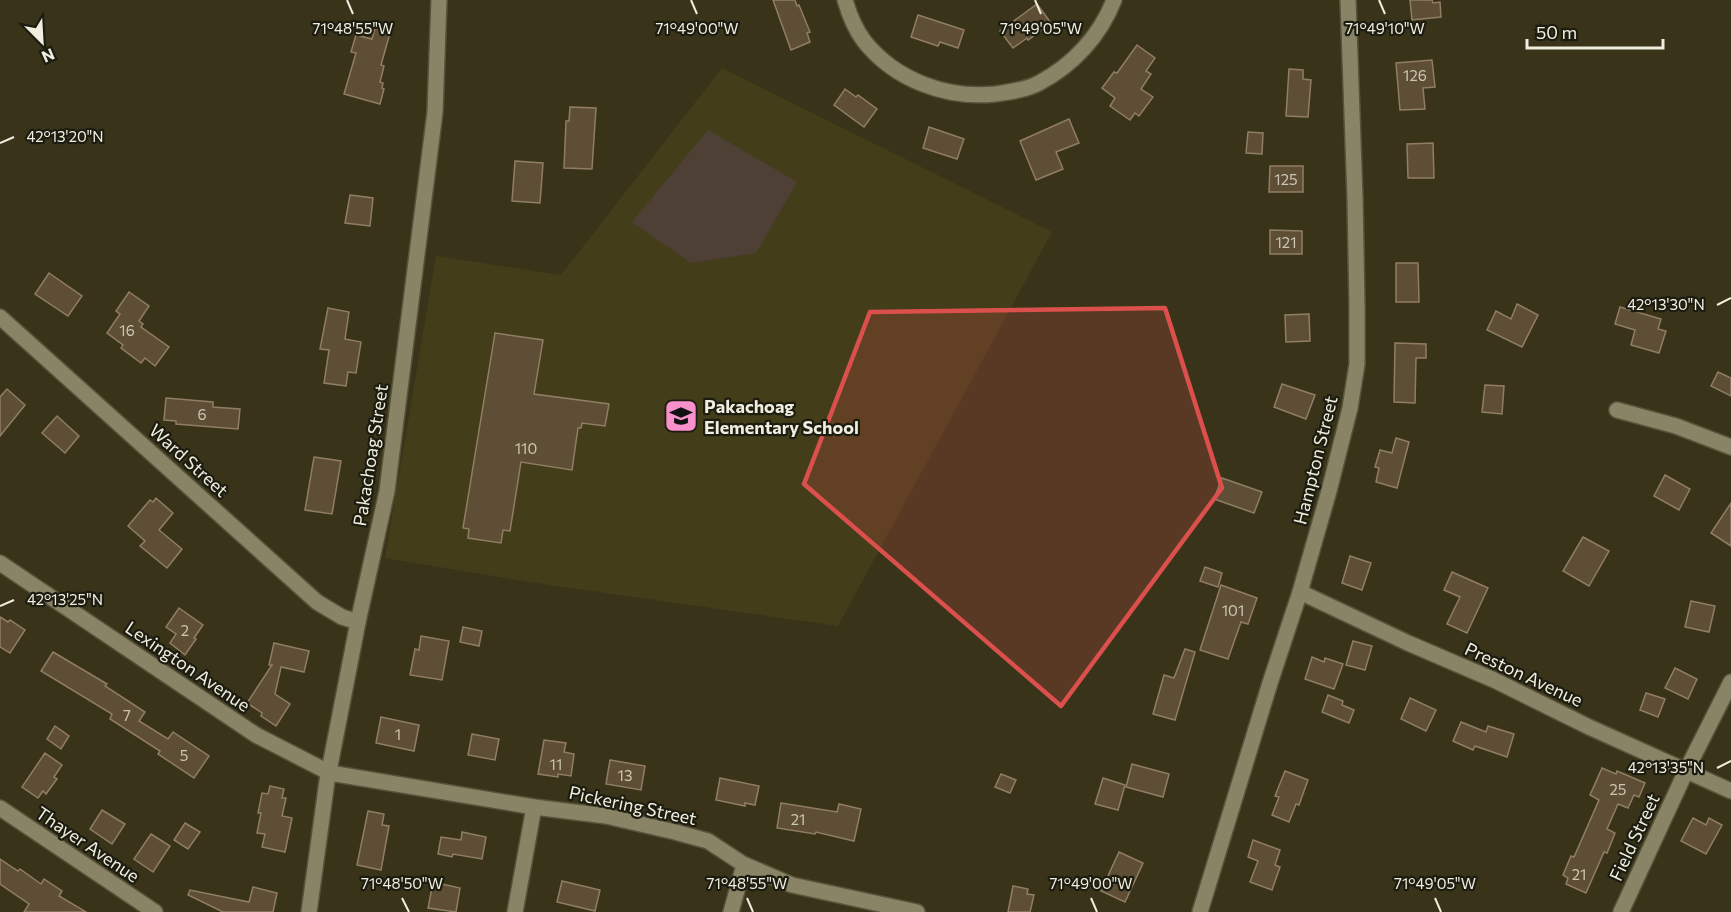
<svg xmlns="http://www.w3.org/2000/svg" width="1731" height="912" viewBox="0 0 1731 912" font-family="Commissioner,sans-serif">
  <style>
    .built { fill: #433d1a }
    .green { fill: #4f4036 }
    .building { fill: #5e4e35; stroke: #907e64; stroke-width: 1.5 }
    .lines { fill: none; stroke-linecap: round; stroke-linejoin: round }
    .street-casing { stroke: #56533b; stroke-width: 18 }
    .secondary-casing { stroke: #56533b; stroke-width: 18 }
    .street { stroke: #898466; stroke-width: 15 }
    .secondary { stroke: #898466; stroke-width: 15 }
    .marked { fill: #db504c; fill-opacity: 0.2; stroke: #db504c; stroke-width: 4.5; stroke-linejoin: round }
    .ticks { fill: none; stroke: #f0eede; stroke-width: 2 }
    .labels { text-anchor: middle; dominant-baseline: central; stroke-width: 4.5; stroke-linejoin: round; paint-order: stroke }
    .number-label { font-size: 15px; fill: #ccc6b4 }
    .poi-label { font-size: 18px; font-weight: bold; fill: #f0eede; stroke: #1d1c10; text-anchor: start }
    .street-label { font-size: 18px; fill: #f0eede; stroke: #1d1c10 }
    .ticks-label { font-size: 15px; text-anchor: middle; fill: #f0eede; stroke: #1d1c10; stroke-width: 4.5; stroke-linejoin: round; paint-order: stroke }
  </style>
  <rect width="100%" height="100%" fill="#393419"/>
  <path class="built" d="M722,68L1052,232L838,626L529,582L385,558L436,256L561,275Z"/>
  <path class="green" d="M708,130L797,182L756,253L691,263L632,222Z"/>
  <g class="building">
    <path d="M773,0H795L797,6L799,5L810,32L807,33L810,42L791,50Z"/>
    <path d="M1410,0H1432L1433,3L1440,2L1441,17L1412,20Z"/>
    <path d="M1037,4L1051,23L1028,40L1027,38L1013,48L1000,31Z"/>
    <path d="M918,15L964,30L958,48L940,42L938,46L911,37Z"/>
    <path d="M375,28L390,33L381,65L384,66L380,82L383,83L382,88L384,89L380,104L344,94L356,53L351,52L356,35L372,39Z"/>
    <path d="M1137,45L1155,58L1146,71L1151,74L1141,89L1153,97L1139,116L1135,113L1130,120L1110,106L1115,98L1102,88L1114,72L1117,73Z"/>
    <path d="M1432,60L1435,87L1423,88L1425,109L1400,110L1396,63Z"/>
    <path d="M1289,69L1303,70V79L1311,80L1308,117L1286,116Z"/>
    <path d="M845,89L856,97L858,95L877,109L864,127L834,105Z"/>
    <path d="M570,107L596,108L592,169L564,168L566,121H569Z"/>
    <path d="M1069,119L1079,143L1056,152L1063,169L1036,180L1020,141Z"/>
    <path d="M929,127L964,139L957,159L923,148Z"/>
    <path d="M1248,132L1263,133L1262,154L1246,153Z"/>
    <path d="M1433,143L1434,178H1408L1407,144Z"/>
    <path d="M515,161L543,163L540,203L512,201Z"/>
    <path d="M1270,166H1303V192H1269Z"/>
    <path d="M350,195L373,198L370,226L345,223Z"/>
    <path d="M1270,230L1302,231V254H1270Z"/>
    <path d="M1396,263H1418L1419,302H1396Z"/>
    <path d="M49,273L82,296L68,316L35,294Z"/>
    <path d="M129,292L149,306L139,321L143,324L141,327L169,347L155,366L145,358L141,363L121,348L123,345L107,333L120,314L116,311Z"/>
    <path d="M1517,304L1538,315L1522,347L1487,330L1496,311L1511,319Z"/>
    <path d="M1620,307L1661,319L1658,329L1666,331L1659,353L1631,345L1635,330L1615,324Z"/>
    <path d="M328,308L349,312L345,339L361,342L356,373L348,372L346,386L324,383L329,350L320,349Z"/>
    <path d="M1309,314L1310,341L1286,342L1285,315Z"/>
    <path d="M495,333L543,340L534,394L609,404L605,426L582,423L581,428H578L572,470L521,462L510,531L503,530L501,543L468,538L469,529L463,528Z"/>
    <path d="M1395,343L1426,344V358H1416L1415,403L1394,402Z"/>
    <path d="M1718,372L1731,378V396L1711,386Z"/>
    <path d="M1282,384L1315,395L1306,419L1274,407Z"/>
    <path d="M1485,385L1504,386L1502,414L1482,412Z"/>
    <path d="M7,389L25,405L0,436V397Z"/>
    <path d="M166,398L213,402V407L240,409L238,429L176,424V421L164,420Z"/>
    <path d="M57,416L79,436L65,453L42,433Z"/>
    <path d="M1396,438L1409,442L1397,488L1376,482L1379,468L1375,467L1380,450L1392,453Z"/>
    <path d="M314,457L341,461L332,514L305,510Z"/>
    <path d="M1665,475L1690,489L1679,510L1654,496Z"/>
    <path d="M1222,478L1262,492L1254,513L1214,499Z"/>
    <path d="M156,498L173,513L159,530L182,549L167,568L140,546L145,541L128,526L150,500L153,502Z"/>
    <path d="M1731,503V546L1711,533Z"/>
    <path d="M1583,537L1609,551L1589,586L1563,571Z"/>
    <path d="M1350,556L1371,563L1362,590L1342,583Z"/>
    <path d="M1205,567L1222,573L1218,587L1200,581Z"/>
    <path d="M1452,572L1488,588L1467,633L1447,624L1460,597L1444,590Z"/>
    <path d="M1221,585L1257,598L1248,624L1241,622L1228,659L1200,650Z"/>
    <path d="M1691,601L1715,606L1709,632L1685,627Z"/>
    <path d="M179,608L203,625L194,638L196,639L185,655L170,643L176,634L166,627Z"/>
    <path d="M0,617L8,622L10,620L25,630L10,653L0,647Z"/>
    <path d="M463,627L482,631L479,646L460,642Z"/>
    <path d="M421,636L449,641L442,680L410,675L415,649L419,650Z"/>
    <path d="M1353,641L1372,646L1365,670L1346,665Z"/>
    <path d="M274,643L309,651L304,672L281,667L275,694L290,704L276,726L261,716L262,713L247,703L272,665H269Z"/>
    <path d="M1185,649L1195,652L1175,720L1153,714L1164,675L1174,678Z"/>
    <path d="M53,652L107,684L105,686L145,712L139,721L168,739L173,732L209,756L194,778L158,754L160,751L110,719L112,714L41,671Z"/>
    <path d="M1312,657L1324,662L1325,658L1343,664L1334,689L1305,679Z"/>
    <path d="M1675,668L1697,679L1688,699L1665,688Z"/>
    <path d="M1646,693L1665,699L1658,717L1640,710Z"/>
    <path d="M1328,695L1343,701L1342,705L1354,710L1349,723L1322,712Z"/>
    <path d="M1410,698L1436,710L1426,731L1401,719Z"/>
    <path d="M381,717L419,725L414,751L376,743Z"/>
    <path d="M1461,722L1486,732L1488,726L1514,734L1507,757L1475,746L1473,750L1453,741Z"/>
    <path d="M55,726L69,736L61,749L47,739Z"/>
    <path d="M472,734L499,739L495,760L468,755Z"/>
    <path d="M544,740L566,743L564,752L574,754L571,776L558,774V777L538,774Z"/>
    <path d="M45,753L62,765L54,777L57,779L46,794L43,791L38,798L22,787Z"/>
    <path d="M610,760L645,766L641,790L606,784Z"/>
    <path d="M1132,764L1169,774L1163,797L1126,787Z"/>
    <path d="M1602,768L1616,774L1617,771L1645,783L1639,797L1634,795L1628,808L1618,804L1607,829L1615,833L1607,853L1604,852L1586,893L1566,884L1568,878L1563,875L1571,856L1574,857L1599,800L1590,795Z"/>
    <path d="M1285,771L1308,780L1299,805L1296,804L1289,822L1272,815L1279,797L1275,796Z"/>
    <path d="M1001,774L1016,780L1010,793L995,787Z"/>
    <path d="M720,778L759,786L755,805L745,803V806L716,800Z"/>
    <path d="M1103,778L1125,785L1118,810L1095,804Z"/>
    <path d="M270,786L284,789L282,798H286L282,816L292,818L285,852L262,847L265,834L257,833L261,813H258L262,793L268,794Z"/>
    <path d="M781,803L837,812L839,804L861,809L854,841L816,832L815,834L777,828Z"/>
    <path d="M102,810L125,824L112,844L90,829Z"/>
    <path d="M368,811L384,814L382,825L389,826L381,870L357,865Z"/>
    <path d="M1693,818L1706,825L1709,818L1722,825L1706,854L1681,841Z"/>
    <path d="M185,823L200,832L188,849L174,840Z"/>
    <path d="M462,832L486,837L482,859L453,854L452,857L438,854L441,837L461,840Z"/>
    <path d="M151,834L170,846L153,872L134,859Z"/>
    <path d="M1253,840L1280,850L1275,865L1280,867L1272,890L1250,882L1258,861L1248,857Z"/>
    <path d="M1119,852L1143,863L1125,902L1101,891Z"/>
    <path d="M0,859L18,871L20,869L41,884L44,879L62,891L59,896L86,912H24L29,904L0,884Z"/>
    <path d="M562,881L600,890L595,911L557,902Z"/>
    <path d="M433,882L460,888L456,912L428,908Z"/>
    <path d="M1013,886L1028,889L1027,894L1034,895L1030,912H1008Z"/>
    <path d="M253,887L277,893L273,912H223L188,895L190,890L249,902Z"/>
  </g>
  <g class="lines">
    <defs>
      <g id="street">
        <path d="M845,0C849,14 855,29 864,41C895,80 946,99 995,94C1009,92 1026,90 1039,83C1073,65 1100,36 1114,0"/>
        <path d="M0,317L317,602L342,617L358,622"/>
        <path d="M1617,410L1676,426L1731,447"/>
        <path d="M0,563L256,735L330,773L534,807L606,816L675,832L708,841L743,864L792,885L917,912"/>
        <path d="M1300,592L1408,643L1494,680L1589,727L1731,791"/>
        <path d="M0,808L155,912"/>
        <path d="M515,912L534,807"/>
        <path d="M731,912L744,865"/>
        <path d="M1200,912L1270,683L1300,592L1329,491L1350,408L1357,364V306L1355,198L1348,0"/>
        <path d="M1621,912L1686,771L1731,682"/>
      </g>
      <path id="secondary" d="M309,912L327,781L358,622L387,491L435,112L439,0"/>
    </defs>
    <use href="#street" class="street-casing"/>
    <use href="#secondary" class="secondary-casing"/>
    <use href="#street" class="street"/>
    <use href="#secondary" class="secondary"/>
  </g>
  <path class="marked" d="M1165,308L1222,488L1061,706L804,484L870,312Z"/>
  <path class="ticks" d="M347,0L353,14M691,0L697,14M1035,0L1041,14M1379,0L1385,14M0,143L14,137M1717,305L1731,298M0,606L14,600M1717,768L1731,761M402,898L409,912M747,898L753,912M1091,898L1097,912M1435,898L1441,912"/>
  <defs>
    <symbol id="school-square" viewBox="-11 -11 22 22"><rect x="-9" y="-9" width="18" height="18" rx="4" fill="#f890cb" stroke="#1d1c10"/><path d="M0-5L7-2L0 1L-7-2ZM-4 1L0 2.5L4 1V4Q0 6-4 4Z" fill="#111"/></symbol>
  </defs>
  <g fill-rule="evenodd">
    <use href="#school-square" x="662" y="397" width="38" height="38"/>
  </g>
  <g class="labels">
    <g class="number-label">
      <text x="1415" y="75">126</text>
      <text x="1286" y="179">125</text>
      <text x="1286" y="242">121</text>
      <text x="127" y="330">16</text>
      <text x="202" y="414">6</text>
      <text x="526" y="448">110</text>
      <text x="1233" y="610">101</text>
      <text x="185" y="630">2</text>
      <text x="127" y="715">7</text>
      <text x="398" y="734">1</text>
      <text x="184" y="755">5</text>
      <text x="556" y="764">11</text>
      <text x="625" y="775">13</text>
      <text x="1618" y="789">25</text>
      <text x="798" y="819">21</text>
      <text x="1579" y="874">21</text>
    </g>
    <g class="poi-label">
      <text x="704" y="406">Pakachoag<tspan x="704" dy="21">Elementary School</tspan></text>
    </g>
    <g class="street-label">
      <text transform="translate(370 455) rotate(-81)">Pakachoag Street</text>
      <text transform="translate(189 460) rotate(42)">Ward Street</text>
      <text transform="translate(1315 460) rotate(-76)">Hampton Street</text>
      <text transform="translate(188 666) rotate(34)">Lexington Avenue</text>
      <text transform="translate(1524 674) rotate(25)">Preston Avenue</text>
      <text transform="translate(633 805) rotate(12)">Pickering Street</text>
      <text transform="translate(1634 837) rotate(-65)">Field Street</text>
      <text transform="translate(88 844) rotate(34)">Thayer Avenue</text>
    </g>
  </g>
  <g class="ticks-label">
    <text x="353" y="34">71°48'55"W</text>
    <text x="697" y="34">71°49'00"W</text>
    <text x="1041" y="34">71°49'05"W</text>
    <text x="1385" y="34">71°49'10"W</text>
    <text x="65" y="142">42°13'20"N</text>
    <text x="1666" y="310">42°13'30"N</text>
    <text x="65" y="605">42°13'25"N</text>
    <text x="1666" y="773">42°13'35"N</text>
    <text x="402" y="889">71°48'50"W</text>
    <text x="747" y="889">71°48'55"W</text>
    <text x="1091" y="889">71°49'00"W</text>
    <text x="1435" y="889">71°49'05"W</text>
  </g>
  <g transform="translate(42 42) rotate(156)" stroke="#1d1c10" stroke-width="4.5" paint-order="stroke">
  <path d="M0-4.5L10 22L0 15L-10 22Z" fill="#f0eede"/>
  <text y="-9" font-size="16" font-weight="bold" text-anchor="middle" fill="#f0eede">N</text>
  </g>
  <path d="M1527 39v9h136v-9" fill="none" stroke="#f0eede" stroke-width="3"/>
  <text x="1536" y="39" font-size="18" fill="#f0eede" stroke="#1d1c10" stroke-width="4.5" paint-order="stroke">50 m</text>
</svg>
